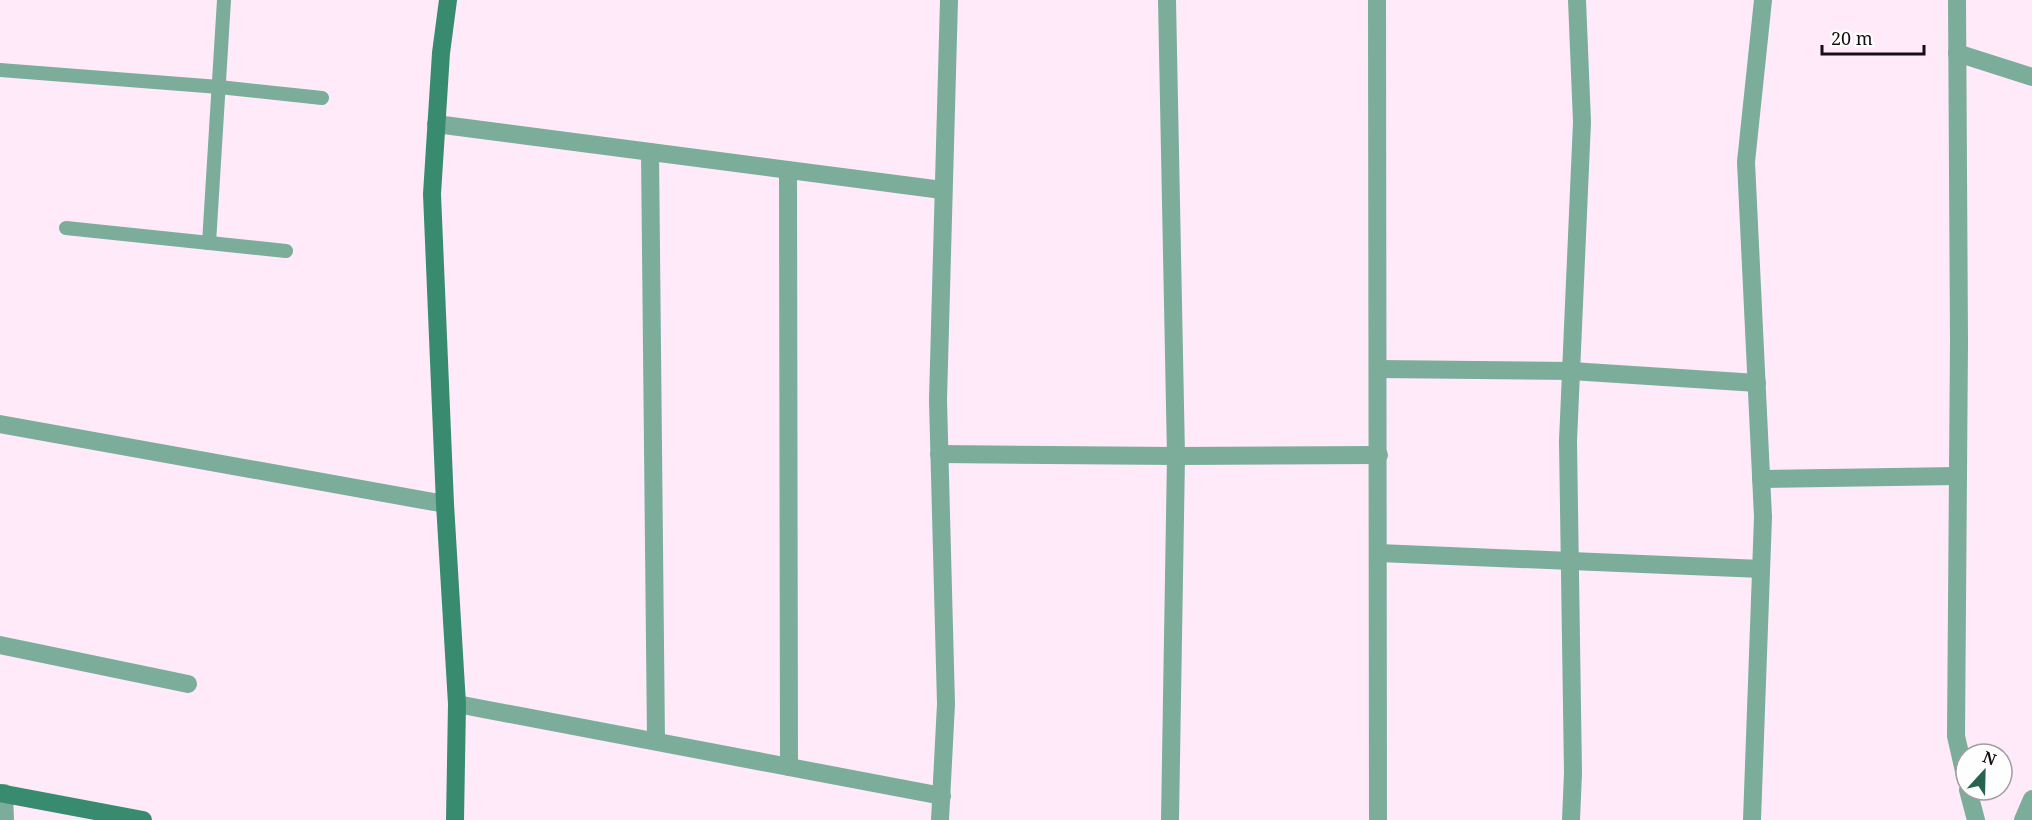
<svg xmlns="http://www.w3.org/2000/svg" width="2032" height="820" viewBox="0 0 2032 820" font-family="'Noto Serif',serif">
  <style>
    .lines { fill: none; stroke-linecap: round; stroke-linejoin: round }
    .lane { stroke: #7bad9a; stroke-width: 14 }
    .street { stroke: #7bad9a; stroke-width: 18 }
    .secondary { stroke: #398b70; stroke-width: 18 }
  </style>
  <rect width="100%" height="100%" fill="#ffeaf9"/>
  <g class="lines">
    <g class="lane">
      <path d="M0,70L219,87L322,98"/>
      <path d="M66,228L286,251"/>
      <path d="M209,243L224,0"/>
    </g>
    <g class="street">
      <path d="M1167,0L1176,456L1170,820"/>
      <path d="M1377,0L1378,820"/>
      <path d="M1957,0L1959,341L1956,736L1966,780"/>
      <path d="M1957,53L2032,77"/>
      <path d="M436,124L942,190"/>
      <path d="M650,152L656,741"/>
      <path d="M788,170L789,767"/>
      <path d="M1379,369L1571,371L1757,383"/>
      <path d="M0,424L445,504"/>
      <path d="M939,454L1176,456L1379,455"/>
      <path d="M1761,479L1958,476"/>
      <path d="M1379,553L1761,569"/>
      <path d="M0,645L188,684"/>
      <path d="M457,704L942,796"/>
      <path d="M1968,790L1976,820"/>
      <path d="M4,793L5,820"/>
      <path d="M940,820L946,704L938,400L949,0"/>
      <path d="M1571,820L1573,773L1568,441L1582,122L1577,0"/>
      <path d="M1752,820L1763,517L1746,162L1763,0"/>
      <path d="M2023,820L2032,799"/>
    </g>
    <g class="secondary">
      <path d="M448,0L441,53L432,194L445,504L457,704L455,820"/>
      <path d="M0,793L143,820"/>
    </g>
  </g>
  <g transform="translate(1984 772) rotate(22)"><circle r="28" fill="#fefefe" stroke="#a29ea0" stroke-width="1.5"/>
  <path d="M0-4.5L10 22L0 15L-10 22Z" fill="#276450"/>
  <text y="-9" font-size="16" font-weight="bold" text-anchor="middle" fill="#170e14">N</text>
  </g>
  <path d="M1822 45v9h102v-9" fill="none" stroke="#170e14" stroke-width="3"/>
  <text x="1831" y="45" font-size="18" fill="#170e14" stroke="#fefefe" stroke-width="4.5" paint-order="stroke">20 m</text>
</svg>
